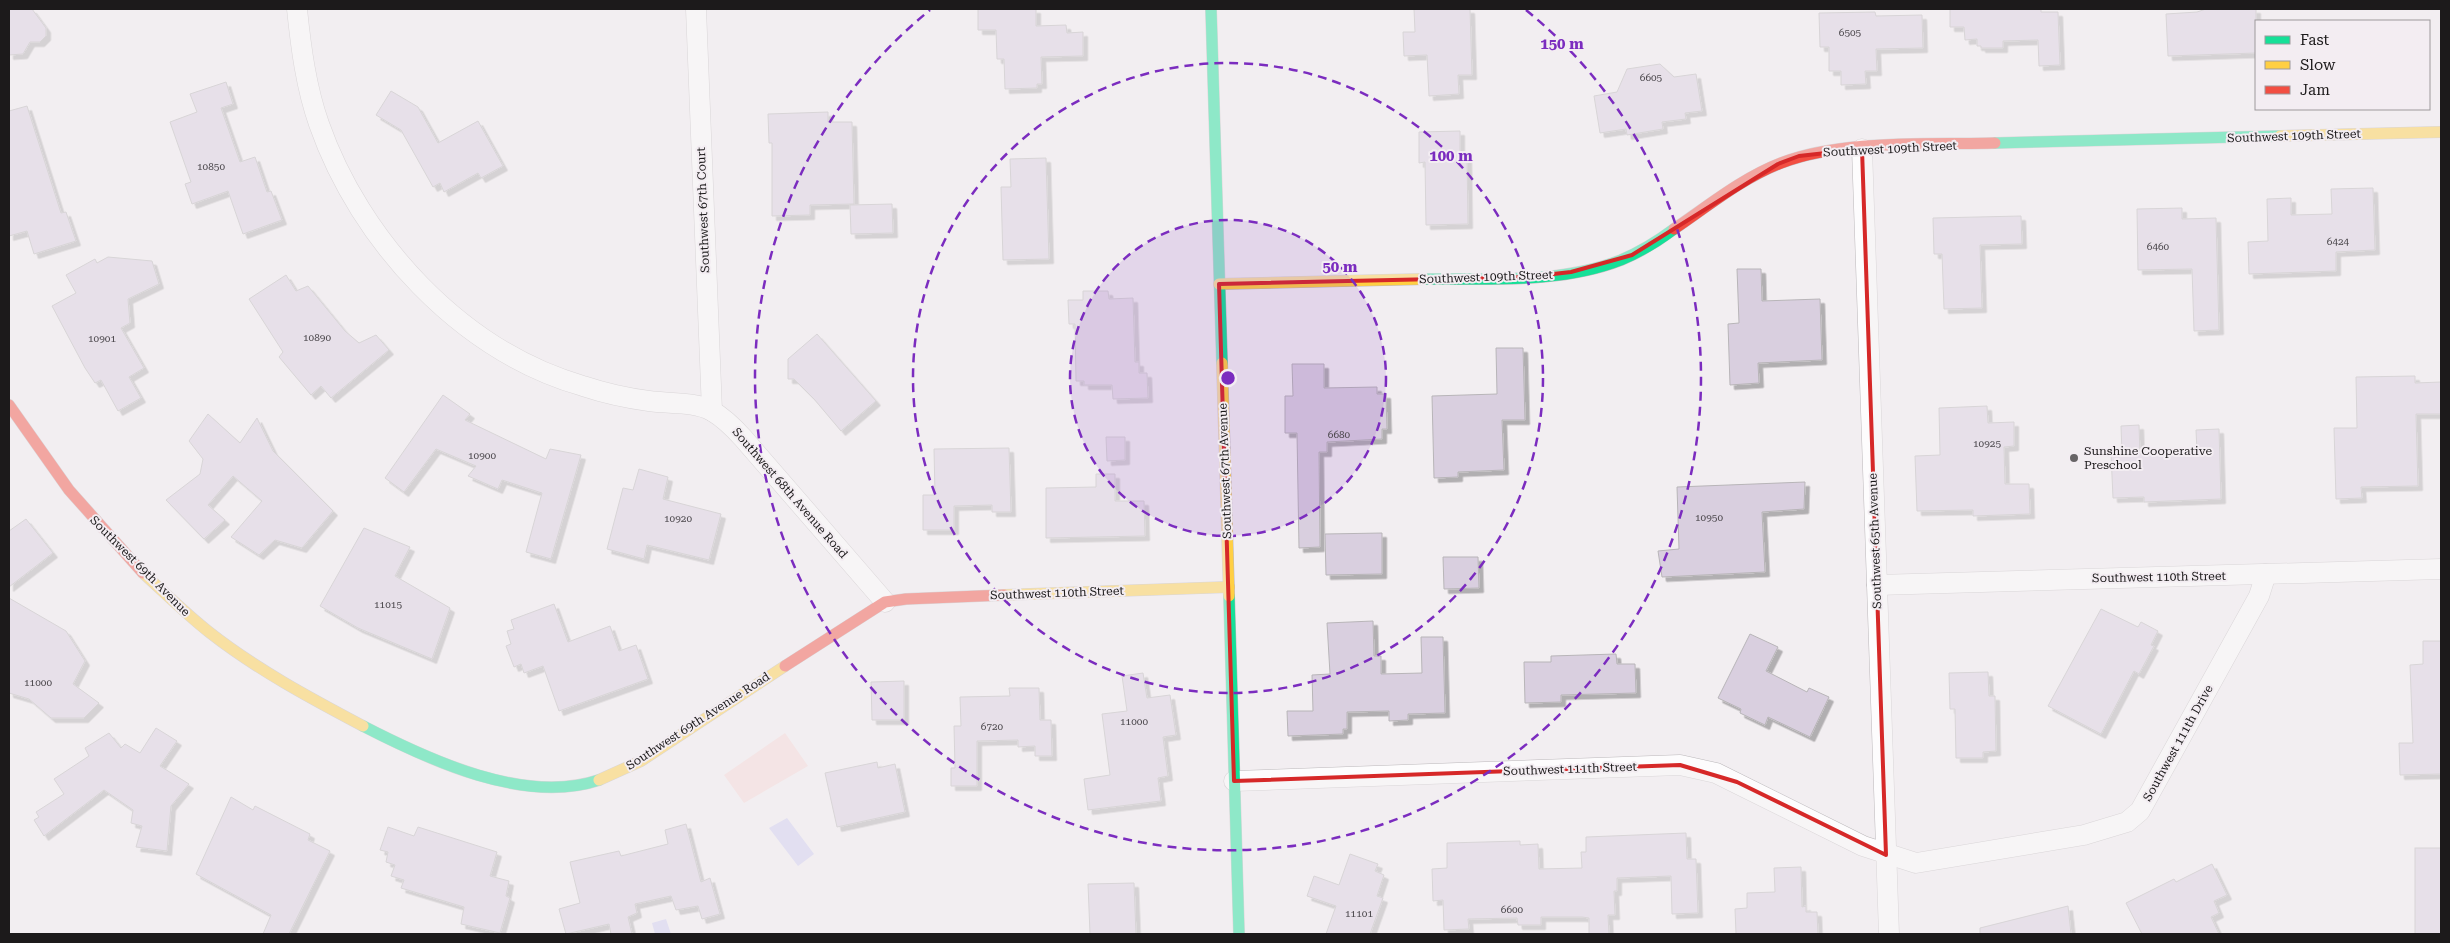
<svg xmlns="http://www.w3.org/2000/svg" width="2450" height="943" viewBox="0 0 2450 943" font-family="'Roboto Serif',serif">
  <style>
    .green { fill: #f5d7d7 }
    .water { fill: #ceccf2 }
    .building { fill: #d9cfdf; stroke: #b8b5b8; filter: url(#shadow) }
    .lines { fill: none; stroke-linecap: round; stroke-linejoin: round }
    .street-casing { stroke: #bcb8bb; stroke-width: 21 }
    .fast-casing { stroke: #bcb8bb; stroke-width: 12 }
    .slow-casing { stroke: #bcb8bb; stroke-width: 12 }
    .jam-casing { stroke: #bcb8bb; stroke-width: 12 }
    .street { stroke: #fdfcfd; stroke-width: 20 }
    .fast { stroke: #16e098; stroke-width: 11 }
    .slow { stroke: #ffcf43; stroke-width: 11 }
    .jam { stroke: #f24e42; stroke-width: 11 }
    .marked { fill: none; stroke: #d62828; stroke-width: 4; stroke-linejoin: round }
    .ring { fill: none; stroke: #7b2cbf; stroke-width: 2.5; stroke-dasharray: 9 6 }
    .poi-dot { fill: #676466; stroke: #f3edf2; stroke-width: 2 }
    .labels { text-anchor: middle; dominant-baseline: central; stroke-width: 4; stroke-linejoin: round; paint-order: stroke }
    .number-label { font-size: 10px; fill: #4b474c }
    .street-label { font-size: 12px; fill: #1c1a1b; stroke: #f3edf2 }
    .poi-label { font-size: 12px; fill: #1c1a1b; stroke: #f3edf2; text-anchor: start }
    .centre { fill: #7b2cbf; stroke: #f3edf2; stroke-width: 2.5 }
    .ring-label { font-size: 15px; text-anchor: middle; font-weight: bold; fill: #7b2cbf; stroke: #f3edf2; stroke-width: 4; stroke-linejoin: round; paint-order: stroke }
  </style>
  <defs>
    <filter id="shadow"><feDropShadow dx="4.5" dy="4.5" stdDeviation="0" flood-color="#0004"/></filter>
  </defs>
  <rect width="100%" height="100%" fill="#f2eef1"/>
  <path class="green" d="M785,733L808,766L744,803L724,775Z"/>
  <g class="water">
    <path d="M787,818L814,854L798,866L769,828Z"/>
    <path d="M666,919L671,934H655L652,923Z"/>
  </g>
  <g class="building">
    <path d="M9,9H32L46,28V36L40,42H30L23,54L9,55Z"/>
    <path d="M978,9H1036V26L1066,25L1067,33L1083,32V56L1041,57L1042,84H1037V88L1005,89L1004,59H997L996,30H978Z"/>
    <path d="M1414,9H1470L1472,75H1458L1459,94L1429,96L1427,55L1404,56L1403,32H1415Z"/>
    <path d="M1950,9H2041V12H2058L2060,65L2039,66L2038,40L2003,41V48H1981V46H1977V39L1965,40L1964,27H1950Z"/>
    <path d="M2206,9H2256V53L2168,56L2166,14L2197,12Z"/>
    <path d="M1875,12L1876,16L1922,15L1923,48L1876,49L1877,71H1865L1866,84L1841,85V71H1829V47H1820L1819,13Z"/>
    <path d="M1660,64L1674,77L1696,74L1702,111L1685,113L1686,119L1662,122L1663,129L1627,135L1626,129L1600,133L1594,96L1617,92L1627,69Z"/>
    <path d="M226,82L233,104L221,108L240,162L255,157L267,192L271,191L282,220L243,234L228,191L192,204L185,184L191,182L170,122L197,112L190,94Z"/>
    <path d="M391,91L418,107L438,143L478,121L503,166L481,178L478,173L444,192L440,183L433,187L401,130L376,115Z"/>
    <path d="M27,106L61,213L66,212L76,241L34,254L27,231L9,236V111Z"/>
    <path d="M828,112V122H852L854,204L810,205V215L772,216V143H769L768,114Z"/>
    <path d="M1460,131V154H1467L1468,224L1426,225L1425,162L1419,163V132Z"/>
    <path d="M1046,158L1049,259L1003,260L1001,187H1011L1010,159Z"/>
    <path d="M2373,188L2375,250L2336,252V271L2249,274L2248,242L2268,241L2267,199L2291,198V215L2332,214L2331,189Z"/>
    <path d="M892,204L893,233L851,234L850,205Z"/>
    <path d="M2182,208V219L2216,218L2219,330L2194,331L2192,269L2138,270L2137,209Z"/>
    <path d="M2021,216L2022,244L1980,245L1982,308L1944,309L1942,254H1934L1933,218Z"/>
    <path d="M108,257L152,261L159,284L128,299L130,323L121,328L144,368L129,377L141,398L118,411L101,380L95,383L85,368L52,306L76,293L66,275L95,259L97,263Z"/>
    <path d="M1737,269H1761L1762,301L1820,299L1822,360L1758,363L1759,383L1730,385L1728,324L1739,323Z"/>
    <path d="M286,275L296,291L308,286L345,331L359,343L376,335L389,350L331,398L321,386L311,395L279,357L283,352L249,299Z"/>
    <path d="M1083,291H1108L1109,299L1133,298L1135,362H1139V373H1147L1148,398L1113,399L1112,385H1084V381H1076L1075,324H1069L1068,300H1083Z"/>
    <path d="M817,334L876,401L841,431L814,399L794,379H788V359Z"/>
    <path d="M1496,348H1523L1525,420H1502L1504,470L1458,472V477L1434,478L1432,396L1497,394Z"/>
    <path d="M1292,364H1324V388L1377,387V394H1386L1387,429H1382V439L1327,442V452H1319L1320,547L1299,548L1297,433H1285V396H1293Z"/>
    <path d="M2415,376V383L2441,382V414H2416L2418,486L2361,487L2362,498L2336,499L2334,428H2357L2356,377Z"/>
    <path d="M443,395L470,414L465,420L546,459L550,449L581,455L551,559L526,552L542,493L502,480L498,489L468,476L476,466L436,449L404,492L385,478Z"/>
    <path d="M1987,406L1988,423L2014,422V446L2004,447L2005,484H2029L2030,514L1973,516V510L1917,511L1915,456L1940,455L1939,408Z"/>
    <path d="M208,414L240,443L257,418L273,451L333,511L302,548L275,540L259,555L231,537L262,501L233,476L208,505L225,520L204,539L166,500L200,474L203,459L189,441Z"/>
    <path d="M2139,425L2140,454L2197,452L2196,430L2219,429L2221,499L2144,502V497L2113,498L2111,454H2122L2121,426Z"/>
    <path d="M1106,437H1125V460L1107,461Z"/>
    <path d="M1009,448L1011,512H992V505L954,506V530H923V495H935L934,449Z"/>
    <path d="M639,469L668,477L663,499L721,514L709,560L647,545L644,559L607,549L623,488L633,490Z"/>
    <path d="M1096,474H1115V501H1144L1145,536L1046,538V488L1096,487Z"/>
    <path d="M1805,482L1804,509L1762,512L1765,572L1662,577L1658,551L1679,549L1677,487Z"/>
    <path d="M26,519L53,553L9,587V531Z"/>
    <path d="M364,528L410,547L395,576L450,608L432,659L358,628L320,606Z"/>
    <path d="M1382,533V574L1326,575L1325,534Z"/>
    <path d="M1443,557H1478L1479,588L1444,589Z"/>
    <path d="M9,598L66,631L85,661L73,684L99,703L84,718H51L29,699L9,693Z"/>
    <path d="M554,604L568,642L610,626L619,651L636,645L648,679L559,711L543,666L524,673L521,664L514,667L506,646L511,644L507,631L514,629L511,620Z"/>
    <path d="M2101,609L2138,627L2141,622L2158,631L2151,645L2154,646L2139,674L2134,671L2101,734L2048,706Z"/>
    <path d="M1373,621L1374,656H1381V674L1422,673L1421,637H1443L1445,713L1408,714V720L1389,721V711L1347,712V729H1343V734L1288,736L1287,711H1313L1312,675L1330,674L1327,623Z"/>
    <path d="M1750,634L1778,647L1766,671L1807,692L1809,688L1829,697L1810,737L1768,717L1765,725L1740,713L1741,709L1718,698Z"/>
    <path d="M2423,641H2441V774L2400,775L2399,743H2413L2410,665L2423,664Z"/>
    <path d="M1616,654L1617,664H1635L1636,693L1561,695V702L1525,703L1524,662H1551V656Z"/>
    <path d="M1988,672L1989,696H1995L1996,751L1983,752V758H1956L1955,709H1950L1949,673Z"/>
    <path d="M1143,673L1147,698L1170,695L1176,735L1163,737L1168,776L1158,778L1161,801L1088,810L1084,779L1110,775L1102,714L1127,711L1122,676Z"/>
    <path d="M904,681V720H872L871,682Z"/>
    <path d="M1009,688H1039L1040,720H1051L1052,756H1035V746L1018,747V740L977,741V786H951V768H955L954,726H961L960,697L1010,696Z"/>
    <path d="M156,728L177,741L160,766L189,784L171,806L167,851L136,847L142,826L131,823L133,810L104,790L44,836L34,820L39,817L36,812L64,794L54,779L89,756L85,748L109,733L121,748L125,744L140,753Z"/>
    <path d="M877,762L878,768L895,764L905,812L837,827L825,773Z"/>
    <path d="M231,797L253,810L255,806L310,834L308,840L330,851L289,934H263L271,915L196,874Z"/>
    <path d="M686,824L701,882L710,878L720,914L702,919L698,906L676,910L671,896L635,904L637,913L628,917L632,934H611L609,924L566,934L559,909L580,903L570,862L619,851L621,856L668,844L665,830Z"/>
    <path d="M388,827L414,836L418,827L497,852L490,876L509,881L506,896L510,898L500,933L461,924L464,907L401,888L404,880L391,876L395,865L386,862L388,852L380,850Z"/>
    <path d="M1686,833L1687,859H1696L1698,913L1672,914L1671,876L1617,878V891H1614L1615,915H1608L1609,934H1589V918L1582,917H1541V925H1518L1517,918L1468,919L1469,929L1444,930L1443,900L1433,901L1432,869L1447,868V843L1520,841V845L1538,844L1539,869L1582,868L1581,852H1586V837Z"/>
    <rect x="2415" y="848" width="26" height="86"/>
    <path d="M1350,854L1378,864L1375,871L1384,875L1377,896L1383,898L1370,934H1326L1336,906L1307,896L1314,876L1339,885Z"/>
    <path d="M2212,864L2227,895L2214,901L2219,913L2211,917L2219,934H2142L2126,903L2174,879L2176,882Z"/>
    <path d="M1801,867L1802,907L1806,906V912H1817L1818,934H1736L1735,909L1747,908V893L1775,892L1774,868Z"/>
    <path d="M1134,883L1136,934H1090L1088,884Z"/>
    <path d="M2068,906L2071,934H1980V928Z"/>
  </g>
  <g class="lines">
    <defs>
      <g id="street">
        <path d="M297,9C301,48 306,87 319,124C360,241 461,351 583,386C604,393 626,398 649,401C669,404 694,401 712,411C724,418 734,428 743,438L885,602"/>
        <path d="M696,9L712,411"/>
        <path d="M1862,149L1889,934"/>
        <path d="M1877,585L2441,569"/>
        <path d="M1234,781L1680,765L1716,773L1863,846L1916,863L2084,835L2127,822L2140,811L2259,596L2266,574"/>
      </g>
      <g id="fast">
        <path d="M1211,9L1222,363"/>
        <path d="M1995,143L2280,136"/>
        <path d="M1424,279C1489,278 1560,284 1621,260C1640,252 1658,241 1674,229"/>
        <path d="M1229,596L1239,934"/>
        <path d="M363,726C429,760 525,805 599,780"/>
      </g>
      <g id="slow">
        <path d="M2280,136L2441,132"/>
        <path d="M1219,284L1424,279"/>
        <path d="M1222,363L1229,596"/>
        <path d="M143,573C165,593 186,614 209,632C256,669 310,698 363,726"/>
        <path d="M1004,595L1229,587"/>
        <path d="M599,780L641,761L785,666"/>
      </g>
      <g id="jam">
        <path d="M1674,229C1708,206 1742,178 1781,163C1844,139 1927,145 1995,143"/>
        <path d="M9,405L69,490L143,573"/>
        <path d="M785,666L885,602L906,599L1004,595"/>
      </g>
    </defs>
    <use href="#street" class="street-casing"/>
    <use href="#fast" class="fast-casing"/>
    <use href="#slow" class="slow-casing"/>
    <use href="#jam" class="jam-casing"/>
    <use href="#street" class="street"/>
    <use href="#fast" class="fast"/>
    <use href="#slow" class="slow"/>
    <use href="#jam" class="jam"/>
  </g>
  <path d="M0 0H2450V943H0ZM1862,149L1886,855L1737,782L1680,765L1234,781L1219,284L1527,277L1571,272L1632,255L1778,164L1799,156Z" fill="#f2eef1" fill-opacity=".55" fill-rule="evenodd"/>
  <path class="marked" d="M1862,149L1886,855L1737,782L1680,765L1234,781L1219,284L1527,277L1571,272L1632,255L1778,164L1799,156Z"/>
  <circle cx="1228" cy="378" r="158" fill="#7b2cbf" fill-opacity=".12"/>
  <g class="ring">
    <circle cx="1228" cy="378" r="158"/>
    <circle cx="1228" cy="378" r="315"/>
    <path d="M1526 10A473 473 0 1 1 930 10"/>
  </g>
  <circle class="poi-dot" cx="2074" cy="458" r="5"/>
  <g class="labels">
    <g class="number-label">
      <text x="1850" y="32">6505</text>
      <text x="1651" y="77">6605</text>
      <text x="211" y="166">10850</text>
      <text x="2338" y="241">6424</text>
      <text x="2158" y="246">6460</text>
      <text x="317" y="337">10890</text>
      <text x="102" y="338">10901</text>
      <text x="1339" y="434">6680</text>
      <text x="1987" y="443">10925</text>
      <text x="482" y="455">10900</text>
      <text x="1709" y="517">10950</text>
      <text x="678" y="518">10920</text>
      <text x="388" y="604">11015</text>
      <text x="38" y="682">11000</text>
      <text x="1134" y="721">11000</text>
      <text x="992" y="726">6720</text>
      <text x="1512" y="909">6600</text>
      <text x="1359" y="913">11101</text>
    </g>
    <g class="street-label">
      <text transform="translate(2294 136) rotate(-2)">Southwest 109th Street</text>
      <text transform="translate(1890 149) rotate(-3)">Southwest 109th Street</text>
      <text transform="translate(703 210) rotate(-92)">Southwest 67th Court</text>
      <text transform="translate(1486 277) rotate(-2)">Southwest 109th Street</text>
      <text transform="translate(1225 471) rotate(-92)">Southwest 67th Avenue</text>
      <text transform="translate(790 493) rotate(49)">Southwest 68th Avenue Road</text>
      <text transform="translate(1875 541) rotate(-92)">Southwest 65th Avenue</text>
      <text transform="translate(140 566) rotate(45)">Southwest 69th Avenue</text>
      <text transform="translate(2159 577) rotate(-1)">Southwest 110th Street</text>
      <text transform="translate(1057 593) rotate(-2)">Southwest 110th Street</text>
      <text transform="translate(698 721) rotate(-33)">Southwest 69th Avenue Road</text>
      <text transform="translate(2178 743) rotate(-61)">Southwest 111th Drive</text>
      <text transform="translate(1570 769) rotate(-2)">Southwest 111th Street</text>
    </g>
    <g class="poi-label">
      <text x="2084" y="451">Sunshine Cooperative<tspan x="2084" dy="14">Preschool</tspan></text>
    </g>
  </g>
  <circle cx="1228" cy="378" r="8" class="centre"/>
  <g class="ring-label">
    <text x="1562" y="49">150 m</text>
    <text x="1451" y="161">100 m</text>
    <text x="1340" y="272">50 m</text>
  </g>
  <rect width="2450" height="943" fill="none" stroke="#1c1a1b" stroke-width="20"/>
  <rect x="2255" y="20" width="175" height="90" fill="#f3edf2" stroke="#9d999c"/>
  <rect x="2265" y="36" width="25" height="8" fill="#16e098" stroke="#9d999c"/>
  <text x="2300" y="45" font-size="15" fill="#1c1a1b">Fast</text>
  <rect x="2265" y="61" width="25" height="8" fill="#ffcf43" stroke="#9d999c"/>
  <text x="2300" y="70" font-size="15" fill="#1c1a1b">Slow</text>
  <rect x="2265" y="86" width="25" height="8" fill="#f24e42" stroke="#9d999c"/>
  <text x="2300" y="95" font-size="15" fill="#1c1a1b">Jam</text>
</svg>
